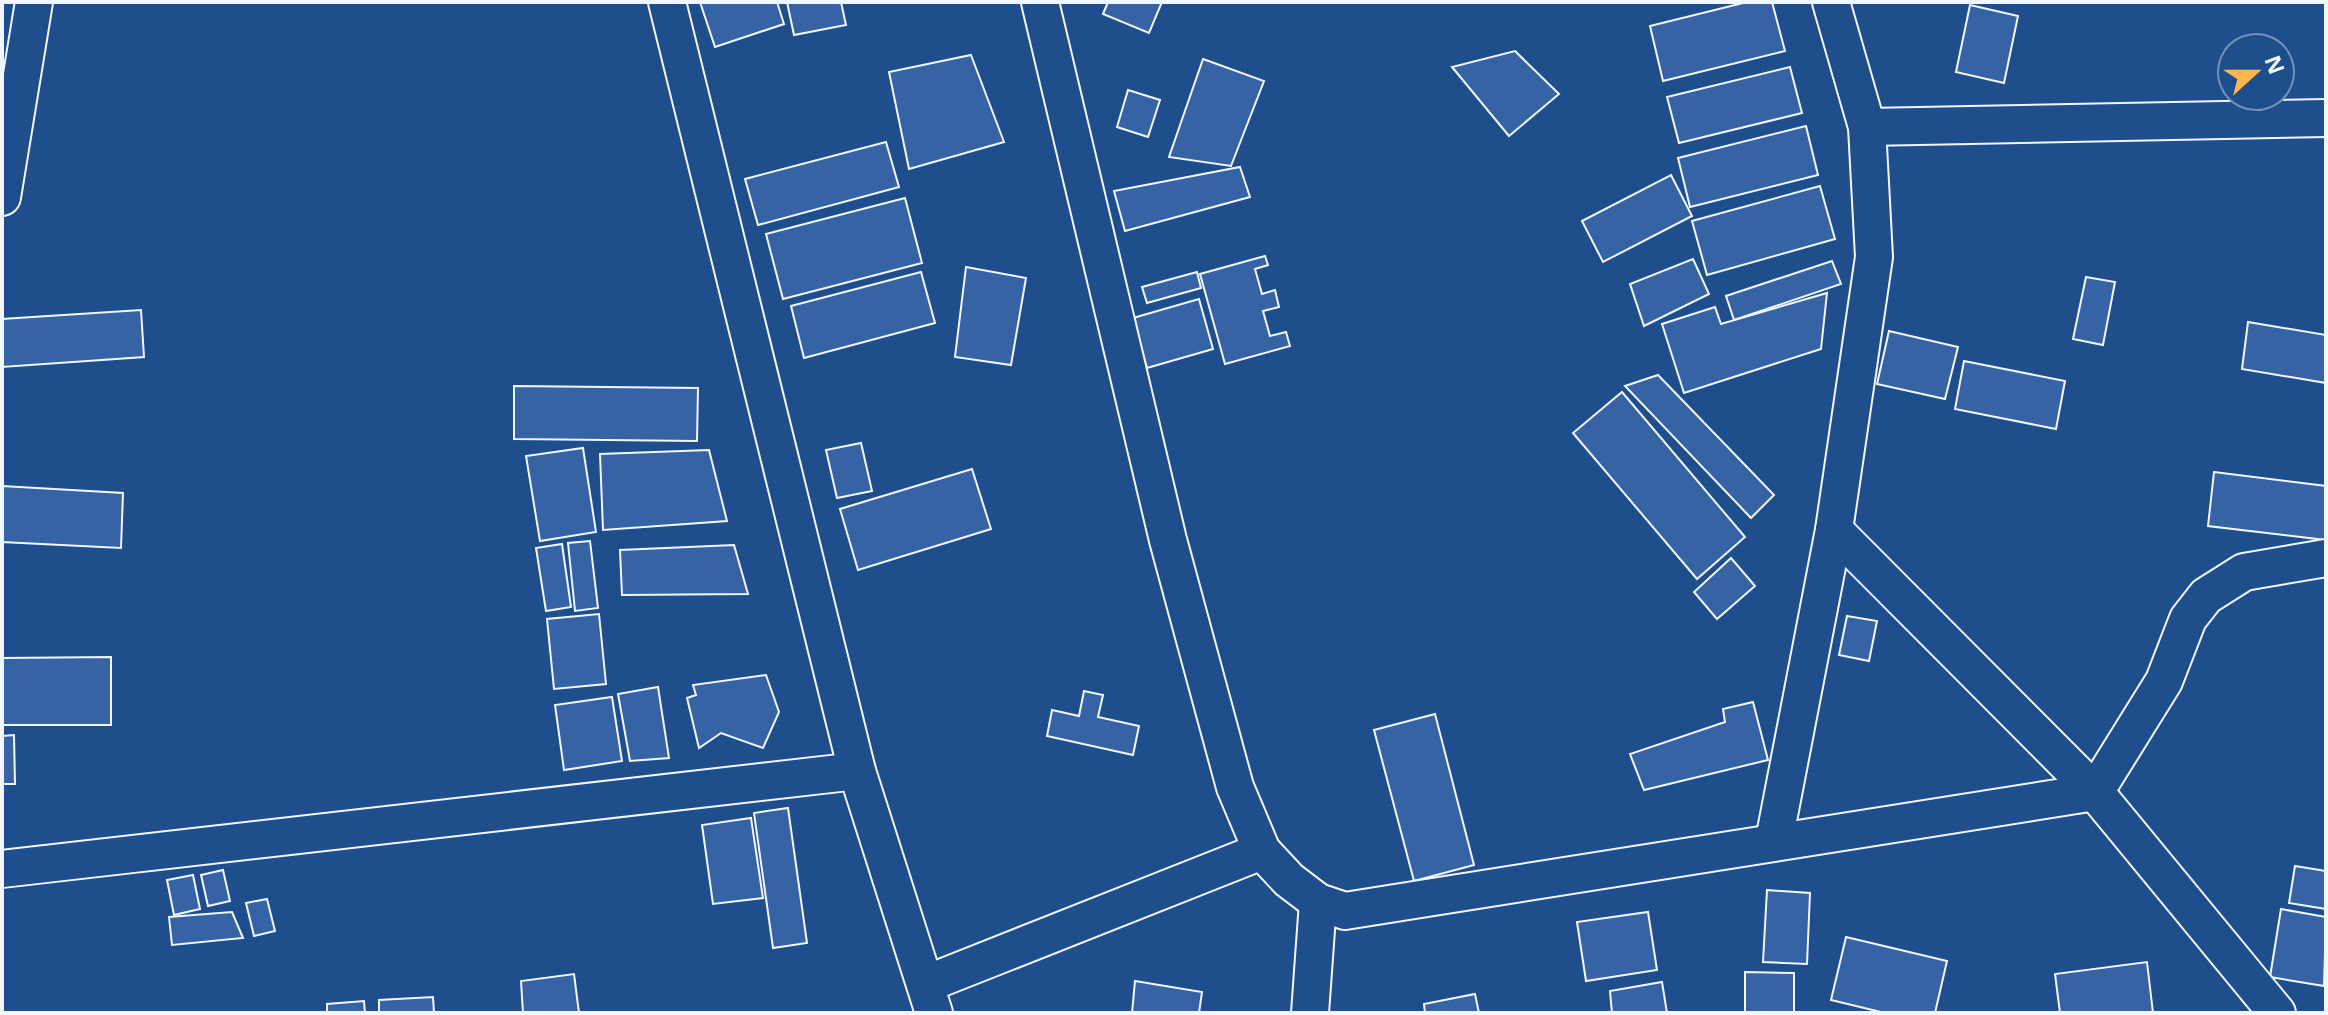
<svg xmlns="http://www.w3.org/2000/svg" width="2328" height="1015" viewBox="0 0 2328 1015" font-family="'Open Sans',sans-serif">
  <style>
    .building { fill: #3563a3; stroke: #f2f6ff; stroke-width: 2 }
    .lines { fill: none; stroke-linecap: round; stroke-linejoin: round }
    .street-casing { stroke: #f2f6ff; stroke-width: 40 }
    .street { stroke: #1f4e8c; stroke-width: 36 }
  </style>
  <rect width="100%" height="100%" fill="#1f4e8c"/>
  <g class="building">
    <path d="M700,2H777L784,24L715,47Z"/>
    <path d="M787,2H841L846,25L794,35Z"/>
    <path d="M1108,2H1162L1149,33L1103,14Z"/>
    <path d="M1747,2H1772L1785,51L1663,81L1650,26Z"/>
    <path d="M1970,5L2018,16L2004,83L1956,72Z"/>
    <path d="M1515,51L1559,94L1509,136L1452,67Z"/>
    <path d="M971,55L1004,142L909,169L889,72Z"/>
    <path d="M1203,59L1264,81L1231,166L1169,157Z"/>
    <path d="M1790,67L1802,113L1679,143L1667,97Z"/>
    <path d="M1128,90L1160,100L1148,137L1117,127Z"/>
    <path d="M1806,126L1818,175L1690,207L1678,158Z"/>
    <path d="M886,142L899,187L758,225L745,179Z"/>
    <path d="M1240,167L1250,197L1125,231L1114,191Z"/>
    <path d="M1671,175L1692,216L1603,262L1582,221Z"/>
    <path d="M1820,186L1835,239L1707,275L1692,221Z"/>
    <path d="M905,198L922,263L783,299L766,234Z"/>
    <path d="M1265,256L1268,265L1255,269L1262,294L1275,290L1279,307L1263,311L1270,336L1286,332L1290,346L1225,364L1200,274Z"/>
    <path d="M1693,259L1709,294L1644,326L1630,284Z"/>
    <path d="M1832,261L1841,284L1734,320L1726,296Z"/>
    <path d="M966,267L1026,278L1011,365L955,357Z"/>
    <path d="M921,272L935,323L804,358L791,306Z"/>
    <path d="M1197,272L1201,288L1147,303L1142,287Z"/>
    <path d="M2086,277L2115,282L2103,345L2073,339Z"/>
    <path d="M1827,293L1821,349L1684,393L1662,324L1715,307L1721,324Z"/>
    <path d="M1199,299L1213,349L1147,368L1133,318Z"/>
    <path d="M141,310L144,357L2,367V319Z"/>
    <path d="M2248,322L2326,335V383L2242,369Z"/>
    <path d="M1889,331L1958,347L1945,399L1877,384Z"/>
    <path d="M1964,361L2065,381L2056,429L1955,409Z"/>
    <path d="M1658,375L1774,495L1751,518L1625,386Z"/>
    <path d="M514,386L698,388L697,441L514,439Z"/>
    <path d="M1622,392L1745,537L1697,579L1573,433Z"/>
    <path d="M861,443L872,491L837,498L826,450Z"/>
    <path d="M583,448L596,532L540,541L526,456Z"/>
    <path d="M709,450L727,521L603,530L600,454Z"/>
    <path d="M972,469L991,529L858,570L840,509Z"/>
    <path d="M2214,472L2326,486V540L2208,526Z"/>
    <path d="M2,486L123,493L121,548L2,542Z"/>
    <path d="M590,541L598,608L575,611L568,543Z"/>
    <path d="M562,544L571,607L546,611L536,548Z"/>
    <path d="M734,545L748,594L622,595L620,550Z"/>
    <path d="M1731,558L1755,586L1717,619L1694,592Z"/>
    <path d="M599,614L606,684L554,689L547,619Z"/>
    <path d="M1847,616L1877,621L1869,661L1839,655Z"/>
    <path d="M111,657V725H2V658Z"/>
    <path d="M766,675L779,712L763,748L721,733L699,748L687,698L696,695L693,685Z"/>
    <path d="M658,687L669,758L630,761L618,694Z"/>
    <path d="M1084,691L1103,695L1098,717L1139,726L1133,755L1047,736L1052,710L1079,716Z"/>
    <path d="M612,697L622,761L564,770L555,705Z"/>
    <path d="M1753,702L1768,760L1644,790L1630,754L1725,722L1723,709Z"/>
    <path d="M1435,714L1474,865L1414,881L1374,730Z"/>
    <path d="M14,735L15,784H2V736Z"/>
    <path d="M788,808L807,943L773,948L754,813Z"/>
    <path d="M751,818L763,898L713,904L702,825Z"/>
    <path d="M2295,866L2326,871V909L2289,903Z"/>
    <path d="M223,870L230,901L208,906L201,875Z"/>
    <path d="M193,875L200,909L174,915L167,880Z"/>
    <path d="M1767,890L1810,893L1807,964L1763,962Z"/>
    <path d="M267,899L275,931L254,936L246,903Z"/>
    <path d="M2281,909L2326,917L2324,986L2270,977Z"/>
    <path d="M232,912L243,938L172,945L169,917Z"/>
    <path d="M1648,912L1657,970L1586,981L1577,922Z"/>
    <path d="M1846,937L1947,961L1935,1013H1885L1831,1000Z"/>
    <path d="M2147,962L2153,1013H2060L2055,974Z"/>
    <path d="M1745,972L1794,973V1013H1745Z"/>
    <path d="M574,974L579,1013H523L521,981Z"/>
    <path d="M1135,981L1202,992L1199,1013H1132Z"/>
    <path d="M1662,982L1667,1013H1612L1610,991Z"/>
    <path d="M1475,994L1479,1013H1425L1424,1004Z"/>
    <path d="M433,997L434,1013H379V1000Z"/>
    <path d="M364,1001L365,1013H327V1004Z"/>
  </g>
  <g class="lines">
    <defs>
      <g id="street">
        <path d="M667,2L857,771L934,1013"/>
        <path d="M1040,2L1168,540L1235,787L1262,851L1289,880L1318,902L1345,911L2095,792L2164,681L2188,619L2206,596L2244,572L2326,558"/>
        <path d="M1867,127L2326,118"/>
        <path d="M2,197L34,2"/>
        <path d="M1834,530L2095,792L2277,1013"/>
        <path d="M1774,841L1834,530L1874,257L1867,127L1831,2"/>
        <path d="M2,869L857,771"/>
        <path d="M926,984L1262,851"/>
        <path d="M1310,1013L1318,902"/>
      </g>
    </defs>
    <use href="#street" class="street-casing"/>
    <use href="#street" class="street"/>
  </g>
  <rect width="2328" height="1015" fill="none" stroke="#f2f6ff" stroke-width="8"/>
  <g transform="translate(2256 72) rotate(69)"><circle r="38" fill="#1f4e8c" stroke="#7391ba" stroke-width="2"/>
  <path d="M0-6L14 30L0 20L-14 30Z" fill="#ffb74d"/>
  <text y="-12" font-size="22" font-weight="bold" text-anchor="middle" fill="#f2f6ff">N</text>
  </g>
</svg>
